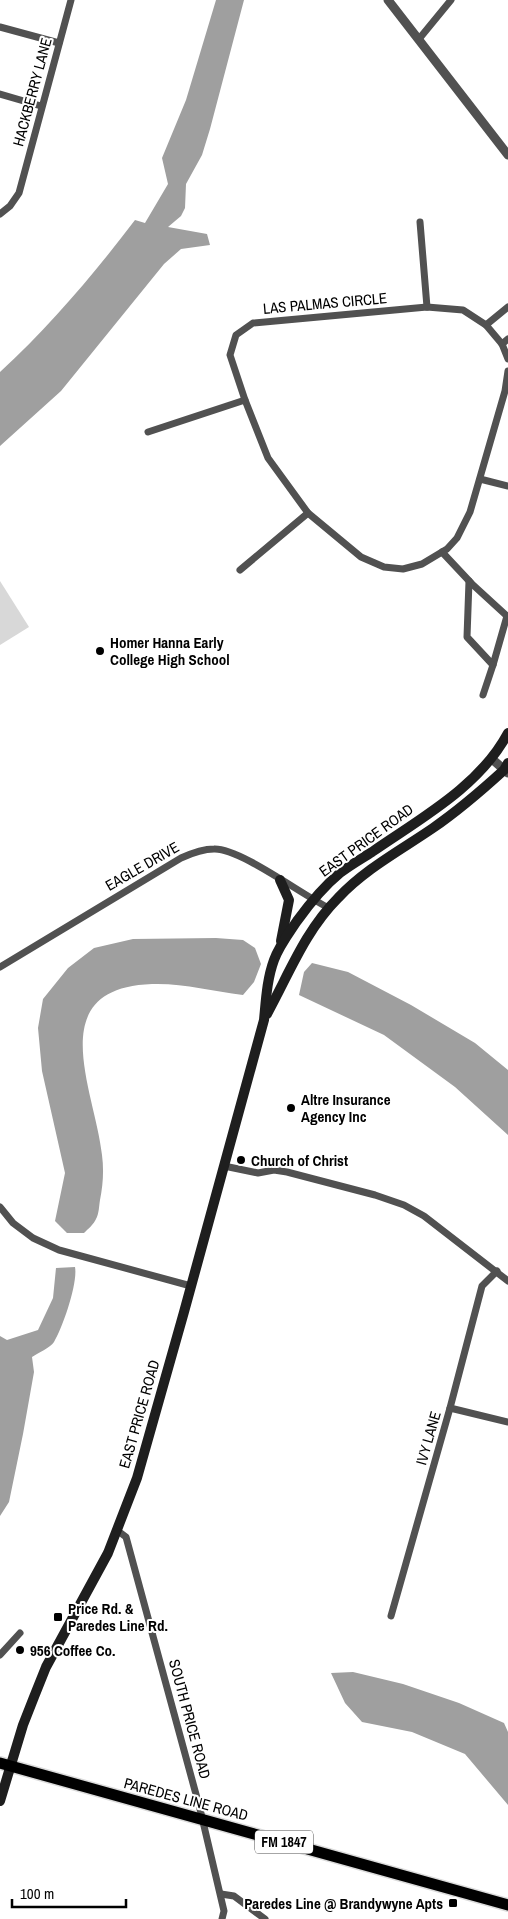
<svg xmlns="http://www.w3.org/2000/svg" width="508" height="1919" viewBox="0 0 508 1919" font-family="'Archivo Narrow',sans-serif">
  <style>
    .green { fill: #d8d8d8 }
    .water { fill: #9f9f9f }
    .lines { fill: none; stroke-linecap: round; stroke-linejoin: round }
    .primary-casing { stroke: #dbdbdb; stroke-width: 14 }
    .minor { stroke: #515151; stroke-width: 7 }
    .tertiary { stroke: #515151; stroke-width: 9 }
    .secondary { stroke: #1e1e1e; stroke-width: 10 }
    .primary { stroke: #000; stroke-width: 11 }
    .poi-dot { fill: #000; stroke: #fff; stroke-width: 2 }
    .labels { text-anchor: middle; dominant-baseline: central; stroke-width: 4; stroke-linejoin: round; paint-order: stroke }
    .shield { fill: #fff; stroke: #4c4c4c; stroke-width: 1 }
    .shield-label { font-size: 14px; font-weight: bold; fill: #000 }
    .street-label { font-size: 15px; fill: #000; stroke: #fff }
    .poi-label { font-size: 15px; font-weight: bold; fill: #000; stroke: #fff; text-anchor: start }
  </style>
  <rect width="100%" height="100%" fill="#fff"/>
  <path class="green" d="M0,581L29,627L0,645Z"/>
  <g class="water">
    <path d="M216,0H244L210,129L202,155L186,184L185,208L181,216L168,227L207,234L210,245L181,249L164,264L61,391L0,446V372C50,326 94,274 135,220L145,223L168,184L162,158L186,100Z"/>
    <path d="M216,938L243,940L255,948L261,964L254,982L243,995C212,991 183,983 152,984C41,988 95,1090 102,1155C104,1170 103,1185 100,1200C99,1206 99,1214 96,1219C94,1224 88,1229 84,1233H67L55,1221L65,1173L42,1071L38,1028L43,999L68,968L94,948L133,939Z"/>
    <path d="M312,963L348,972L411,1005L475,1043L508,1070V1135L455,1087L384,1035L299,995L304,972Z"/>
    <path d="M75,1267C78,1283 63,1327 54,1342C50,1348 38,1353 32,1357L34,1372L23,1434L9,1502L0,1516V1336L7,1340L38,1330L53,1298L56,1268Z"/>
    <path d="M353,1672L403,1684L459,1703L504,1723L508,1732V1805L465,1754L412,1732L362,1722L345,1703L331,1673Z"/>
  </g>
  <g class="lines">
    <defs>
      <path id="primary" d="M0,1763L508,1905"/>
    </defs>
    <use href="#primary" class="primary-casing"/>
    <g class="minor">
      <path d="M0,27L59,43"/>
      <path d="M419,39L451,0"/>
      <path d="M0,94L41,106"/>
      <path d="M0,214L10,206L19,193L71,0"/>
      <path d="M420,222L427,307"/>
      <path d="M486,325L508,307"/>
      <path d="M502,344L508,339"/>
      <path d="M508,359L502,344L486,325L463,310L427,307L253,323L236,335L230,355L245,400L268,458L308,513L361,557L384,567L403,569L422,564L447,549L457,538L470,512L505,391L508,371"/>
      <path d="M148,432L245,400"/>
      <path d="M480,479L508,486"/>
      <path d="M442,552L472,584L508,617"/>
      <path d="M240,570L308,513"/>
      <path d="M469,581L467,637L493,665L507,616"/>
      <path d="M483,695L493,665"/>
      <path d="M0,967L181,858C192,853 202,849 214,849C240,848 302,895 329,908"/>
      <path d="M224,1166L258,1173L274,1170L287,1172L375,1195L404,1205L424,1216L508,1281"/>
      <path d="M0,1207L13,1223L33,1238L59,1250L191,1286"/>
      <path d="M450,1408L508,1422"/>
      <path d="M118,1531L126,1537L200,1809L224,1911L222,1919"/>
      <path d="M391,1616L450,1408L482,1286L497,1271"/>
      <path d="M0,1655L20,1633"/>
      <path d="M221,1894L234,1896L265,1919"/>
    </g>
    <g class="tertiary">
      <path d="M388,0L508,155"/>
      <path d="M492,759L508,773"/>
    </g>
    <g class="secondary">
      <path d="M280,880L289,900L281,941"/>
      <path d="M267,1014C289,974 305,931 338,898C365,869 401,850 433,828C459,810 481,791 504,770L508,763"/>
      <path d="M0,1801L23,1725L34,1697L46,1667L108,1553L137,1478L184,1312L264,1020C266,999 267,979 274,960C279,946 289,933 297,921C310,903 323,887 340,873C350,865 361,859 372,852C421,818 479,787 508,733"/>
    </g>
    <use href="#primary" class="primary"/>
  </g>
  <g class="poi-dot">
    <circle cx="100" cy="651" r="5"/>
    <circle cx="291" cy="1108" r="5"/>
    <circle cx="241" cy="1160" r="5"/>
    <rect x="53" y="1612" width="10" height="10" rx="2.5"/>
    <circle cx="20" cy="1650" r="5"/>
    <rect x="448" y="1898" width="10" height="10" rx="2.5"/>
  </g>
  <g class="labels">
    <rect class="shield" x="255" y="1830.5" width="58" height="23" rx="4"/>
    <g class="shield-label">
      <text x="284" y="1842">FM 1847</text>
    </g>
    <g class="street-label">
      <text transform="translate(32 92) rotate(-75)">HACKBERRY LANE</text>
      <text transform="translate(325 303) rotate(-5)">LAS PALMAS CIRCLE</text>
      <text transform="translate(366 840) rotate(-36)">EAST PRICE ROAD</text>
      <text transform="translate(142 866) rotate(-30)">EAGLE DRIVE</text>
      <text transform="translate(139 1414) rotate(-74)">EAST PRICE ROAD</text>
      <text transform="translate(428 1438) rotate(-74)">IVY LANE</text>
      <text transform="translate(190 1719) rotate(75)">SOUTH PRICE ROAD</text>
      <text transform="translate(186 1799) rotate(15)">PAREDES LINE ROAD</text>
    </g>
    <g class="poi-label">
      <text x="110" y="642">Homer Hanna Early<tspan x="110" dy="17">College High School</tspan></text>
      <text x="301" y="1099">Altre Insurance<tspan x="301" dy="17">Agency Inc</tspan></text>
      <text x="251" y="1160">Church of Christ</text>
      <text x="68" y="1608">Price Rd. &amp;<tspan x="68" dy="17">Paredes Line Rd.</tspan></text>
      <text x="30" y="1650">956 Coffee Co.</text>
      <text x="443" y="1903" text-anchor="end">Paredes Line @ Brandywyne Apts</text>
    </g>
  </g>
  <path d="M12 1899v8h114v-8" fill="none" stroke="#000000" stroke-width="2.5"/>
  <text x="20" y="1899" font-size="15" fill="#000000" stroke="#ffffff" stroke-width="4" paint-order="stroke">100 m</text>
</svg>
